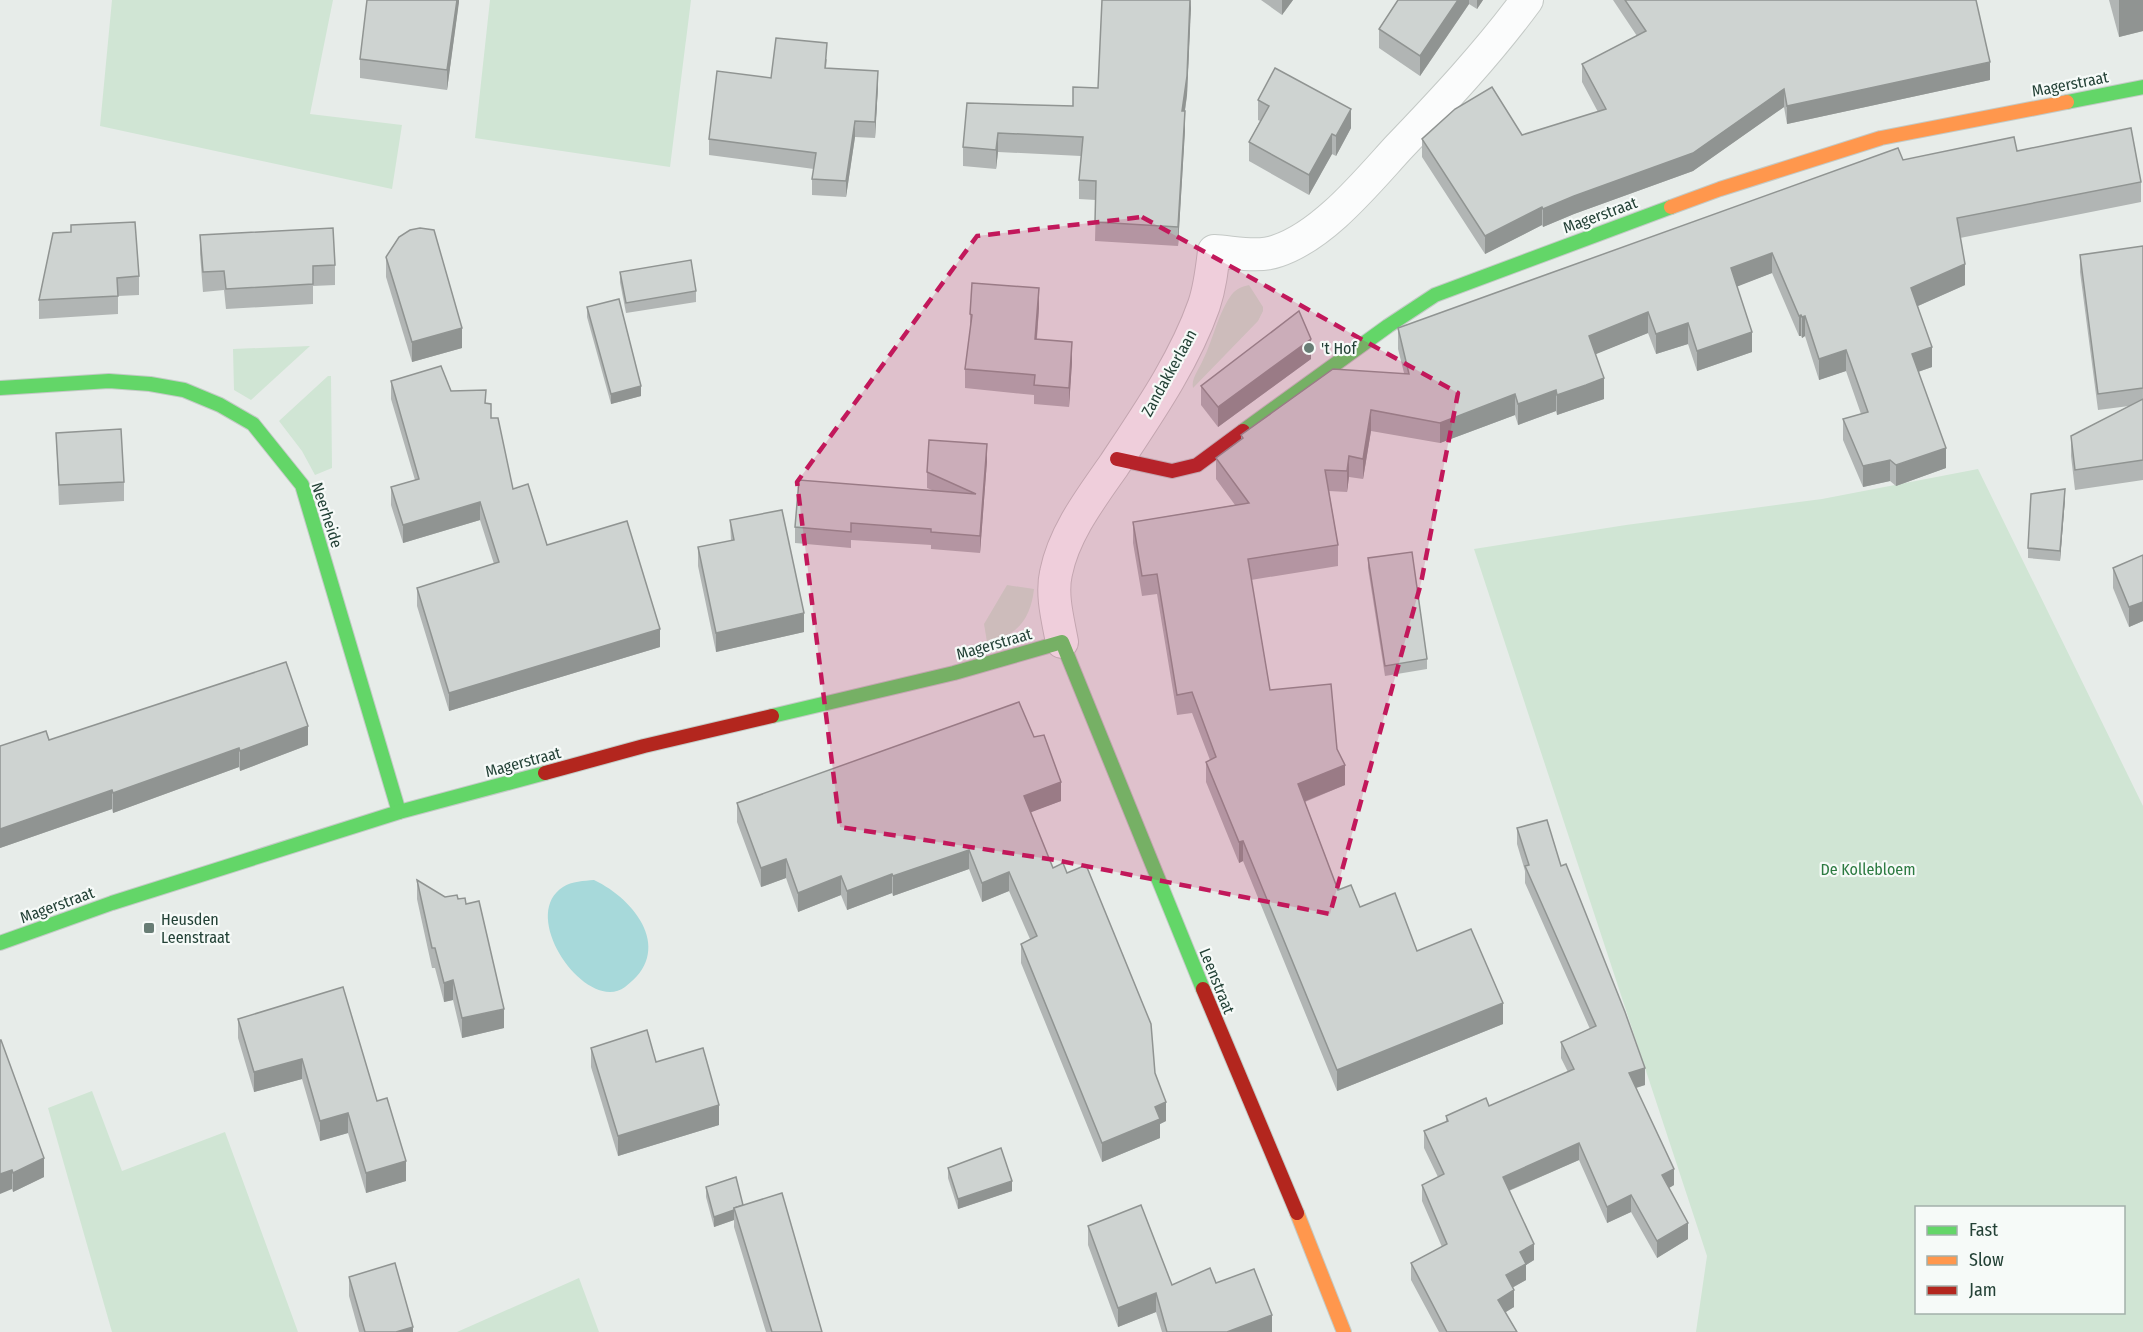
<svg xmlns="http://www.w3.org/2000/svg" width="2143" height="1332" viewBox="0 0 2143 1332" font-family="'Fira Sans Condensed',sans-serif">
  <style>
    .green { fill: #d0e5d4; fill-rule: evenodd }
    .water { fill: #a7d9da }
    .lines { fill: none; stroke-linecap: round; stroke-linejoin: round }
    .street-casing { stroke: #c4c9c6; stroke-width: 34 }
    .fast-casing { stroke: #c3cac6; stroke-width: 16 }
    .slow-casing { stroke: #c3cac6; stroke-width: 16 }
    .jam-casing { stroke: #c3cac6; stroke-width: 16 }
    .street { stroke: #fbfcfc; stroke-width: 32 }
    .fast { stroke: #63d668; stroke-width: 14 }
    .slow { stroke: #ff974d; stroke-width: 14 }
    .jam { stroke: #b3261e; stroke-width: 14 }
    .wall { fill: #b1b5b4 }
    .shaded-wall { fill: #909492 }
    .building { fill: #ced3d1; stroke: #909492; stroke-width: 1.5 }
    .marked { fill: #c2185b; fill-opacity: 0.2; stroke: #c2185b; stroke-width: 4.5; stroke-dasharray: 12 8; stroke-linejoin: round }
    .poi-dot { fill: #687d75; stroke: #f6faf8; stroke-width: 2 }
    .labels { text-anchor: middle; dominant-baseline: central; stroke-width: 4.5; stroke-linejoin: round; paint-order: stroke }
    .street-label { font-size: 16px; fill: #234136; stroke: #f6faf8 }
    .poi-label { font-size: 16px; fill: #234136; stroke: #f6faf8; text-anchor: start }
    .park-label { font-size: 16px; fill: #2c7a41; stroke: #f6faf8 }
  </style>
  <rect width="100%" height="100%" fill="#e7ece9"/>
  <g class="green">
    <path d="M112,0H333L310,114L402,125L392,189L100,126Z"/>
    <path d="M490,0H691L670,167L475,138Z"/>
    <path d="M1249,285L1263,307V311L1258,321L1193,388C1191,379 1198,371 1202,362C1212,343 1218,314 1230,297C1235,289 1241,287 1249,285Z"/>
    <path d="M310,346L251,400L234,390L233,349Z"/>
    <path d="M328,376H331L332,468L315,475L302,451L279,421Z"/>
    <path d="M1978,469L2143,806V1332H1696L1707,1256L1474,549L1626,525L1822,499ZM1916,1208H2124V1312H1916Z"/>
    <path d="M1007,585L1034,589C1031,618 1017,637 987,642L984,624Z"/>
    <path d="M92,1091L122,1171L225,1132L298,1332H112L48,1108Z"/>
    <path d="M579,1278L599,1332H457Z"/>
  </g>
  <path class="water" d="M594,880C636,900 675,951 625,987C587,1015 517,916 563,887C572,881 584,881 594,880Z"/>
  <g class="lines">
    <defs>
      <path id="street" d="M1062,642C1058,620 1051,595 1056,573C1064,533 1091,498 1114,465C1147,415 1184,362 1204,305C1210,287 1212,269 1214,251C1234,252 1258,258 1277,251C1323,236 1366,183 1398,148C1443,101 1488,53 1527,0"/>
      <g id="fast">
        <path d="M2067,102L2143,87"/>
        <path d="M0,388L109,381L150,384L184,390L220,405L253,424L302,485L399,812"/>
        <path d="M1243,431L1388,326L1435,295L1671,207"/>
        <path d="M772,716L954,673L1062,642L1203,989"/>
        <path d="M0,943L112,903L399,812L545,773"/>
      </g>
      <g id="slow">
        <path d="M1671,207L1720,189L1881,138L2067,102"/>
        <path d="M1297,1213L1344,1332"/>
      </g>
      <g id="jam">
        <path d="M1117,459L1172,471L1197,465L1243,431"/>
        <path d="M545,773L644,746L772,716"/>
        <path d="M1203,989L1297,1213"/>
      </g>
    </defs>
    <use href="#street" class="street-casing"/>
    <use href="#fast" class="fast-casing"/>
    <use href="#slow" class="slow-casing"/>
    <use href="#jam" class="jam-casing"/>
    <use href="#street" class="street"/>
    <use href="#fast" class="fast"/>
    <use href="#slow" class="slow"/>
    <use href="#jam" class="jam"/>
  </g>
  <g class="wall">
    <path d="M459,0L447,90L360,78V59Z"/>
    <path d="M1191,0L1187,95L1185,111V130L1178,246L1095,241L1096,200L1079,199V180L1081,156L998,152L996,169L963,166V147L967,103L1073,106L1098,88Z"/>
    <path d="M1261,0H1293L1282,15Z"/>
    <path d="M1398,0H1483L1477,9L1469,4L1420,76L1379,48V29Z"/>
    <path d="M1613,0H1976L1990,80L1787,124L1784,107L1693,171L1574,214L1543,227L1542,225L1485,254L1422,157V139L1522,135L1598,112L1582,82V64L1637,36Z"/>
    <path d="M2109,0H2143V31L2119,37Z"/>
    <path d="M827,59L826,68L878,86L875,138L855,137L846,197L812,195V179L814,169L709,155V139L771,78Z"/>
    <path d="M1258,100L1351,128L1336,156L1332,154L1309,195L1249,161V142L1260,121L1258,120Z"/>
    <path d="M2017,151L2141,182V202L1960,238L1965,285L1918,306L1932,367L1918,372L1946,468L1896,486L1890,481L1863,487L1843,440V419L1861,414L1846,371L1819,380L1805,336L1802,338L1801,336H1799L1772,273L1737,286L1752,352L1697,371L1688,344L1656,354L1648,333L1595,354L1604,399L1586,405L1557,415L1556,411L1518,425L1515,415L1440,443L1371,431L1363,479L1349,477L1347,492L1329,491L1338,545V566L1251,580L1270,690L1337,749L1345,785L1305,802L1338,890L1417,951L1503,1024L1337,1091L1243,861L1239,863L1206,782V762L1210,760L1192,713L1177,715L1157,594L1142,596L1133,543V522L1235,505L1216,479V458L1241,439V435L1404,373L1398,349V328L1903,160Z"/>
    <path d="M53,233L139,276V295L118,296V314L39,319V300Z"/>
    <path d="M200,235L335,265V285L313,286V304L226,309L224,290L203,292L200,254Z"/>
    <path d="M2143,246V480L2075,490L2071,456V436L2129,406L2098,410L2080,272V255Z"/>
    <path d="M386,257L462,348L412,362L386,277Z"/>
    <path d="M620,272L696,291V302L626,313L620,282Z"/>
    <path d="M587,307L641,396L611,404L587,317Z"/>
    <path d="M1039,308L1037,339L1072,362L1069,407L1034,404V395L965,388V369L970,333V314Z"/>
    <path d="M1311,359L1218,427L1201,405V386Z"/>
    <path d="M391,381L451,391L486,403L513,489L547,545L660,647L449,711L417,606V588L494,564L480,520L403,543L391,505V487L415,480L391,399Z"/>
    <path d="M56,433L124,482V501L59,505Z"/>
    <path d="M987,461L980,553L931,549V545L851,540V548L795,543V527L932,490L927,488V472Z"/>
    <path d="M2065,499L2060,561L2028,558V548Z"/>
    <path d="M730,520L804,632L716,652L698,566V547L731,541Z"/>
    <path d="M2143,555V621L2129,627L2113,588V568Z"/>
    <path d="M1368,558L1427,659V669L1385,676L1368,568Z"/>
    <path d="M49,740L308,745L240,771L239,767L113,813L112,809L0,848V746Z"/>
    <path d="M1061,801L1030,812L1053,868L1155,1073L1166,1121L1160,1124V1138L1102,1162L1021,963V944L1030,939L1009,891L982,902L969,869L893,896L892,893L847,910L841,895L798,912L786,878L761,887L737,822V803Z"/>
    <path d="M1517,828L1561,866L1645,1085L1636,1088L1674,1185L1669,1188L1688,1239L1657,1258L1631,1212L1607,1223L1579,1160L1509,1191L1534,1260L1526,1265V1280L1512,1288L1514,1307L1505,1312L1517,1332H1439L1411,1280V1263L1442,1247L1422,1201V1185L1438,1177L1424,1148V1131L1446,1122V1116L1489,1106L1568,1072L1561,1058V1042L1590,1029L1525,883V871L1517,844Z"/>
    <path d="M417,880L504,1028L462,1038L453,1000L444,1002L435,968H432L417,899Z"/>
    <path d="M238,1019L377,1101L406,1181L366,1193L348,1133L320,1141L302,1079L254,1092L238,1038Z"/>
    <path d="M0,1040L44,1177L13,1192L12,1189Z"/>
    <path d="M591,1048L656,1062L719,1125L618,1156L591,1067Z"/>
    <path d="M948,1168L1012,1191L958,1209L948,1178Z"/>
    <path d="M706,1187L743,1205L822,1332H766L734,1227V1220L714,1227L706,1197Z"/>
    <path d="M1088,1226L1172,1285L1216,1283L1272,1332H1162L1156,1312L1118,1327L1088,1245Z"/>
    <path d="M349,1277L413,1332H359L349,1296Z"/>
  </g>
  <g class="shaded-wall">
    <path d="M457,0H459V2L447,90V70Z"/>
    <path d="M1190,0L1191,8L1187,95L1182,130V111Z"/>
    <path d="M1282,0H1293L1282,15Z"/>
    <path d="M1458,0H1469V4L1420,76V56Z"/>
    <path d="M1477,0H1483L1477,9Z"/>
    <path d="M2119,0H2143V31L2119,37Z"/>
    <path d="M1990,62V80L1787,124V106Z"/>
    <path d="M878,71V86L875,138V122Z"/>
    <path d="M1784,89V107L1693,171L1574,214L1543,227V209Z"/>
    <path d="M1351,109V128L1336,156V136Z"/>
    <path d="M1185,111V130L1178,246V227Z"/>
    <path d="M855,121V137L846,197V181Z"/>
    <path d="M998,133V152L996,169V150Z"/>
    <path d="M1332,134V154L1309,195V175Z"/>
    <path d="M1542,207V225L1485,254V236Z"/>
    <path d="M1772,253V273L1731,289V268Z"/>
    <path d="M1965,264V285L1911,309V288Z"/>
    <path d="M1039,288V308L1035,359V339Z"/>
    <path d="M1648,312V333L1589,357V336Z"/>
    <path d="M1801,315V336H1799V316Z"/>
    <path d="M1805,316V336L1802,338V317Z"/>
    <path d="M1688,323V344L1656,354V334Z"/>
    <path d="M462,328V348L412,362V342Z"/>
    <path d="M1752,332V352L1697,371V351Z"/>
    <path d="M1311,339V359L1218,427V407Z"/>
    <path d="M1072,342V362L1069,407V388Z"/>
    <path d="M1932,347V367L1912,374V354Z"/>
    <path d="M1846,350V371L1819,380V359Z"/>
    <path d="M1604,378V399L1557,415V395Z"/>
    <path d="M641,386V396L611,404V394Z"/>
    <path d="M1556,390V411L1518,425V404Z"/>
    <path d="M1515,394V415L1440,443V423Z"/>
    <path d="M1371,410V431L1363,479V459Z"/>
    <path d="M987,444V461L980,553V536Z"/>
    <path d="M1946,448V468L1896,486V465Z"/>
    <path d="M1349,456V477L1347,492V471Z"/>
    <path d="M1890,460V481L1863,487V466Z"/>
    <path d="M2065,489V499L2060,561V551Z"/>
    <path d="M480,502V520L403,543V525Z"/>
    <path d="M2143,602V621L2129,627V607Z"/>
    <path d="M804,613V632L716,652V633Z"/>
    <path d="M660,629V647L449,711V693Z"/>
    <path d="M308,726V745L240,771V751Z"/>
    <path d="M239,748V767L113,813V793Z"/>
    <path d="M1345,765V785L1298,804V784Z"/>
    <path d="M1061,782V801L1024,815V796Z"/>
    <path d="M112,790V809L0,848V829Z"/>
    <path d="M1243,841V861L1239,863V842Z"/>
    <path d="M969,850V869L893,896V876Z"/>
    <path d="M786,859V878L761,887V868Z"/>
    <path d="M1009,872V891L982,902V883Z"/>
    <path d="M892,874V893L847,910V891Z"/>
    <path d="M841,876V895L798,912V893Z"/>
    <path d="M453,980V1000L444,1002V983Z"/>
    <path d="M1503,1003V1024L1337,1091V1070Z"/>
    <path d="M504,1009V1028L462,1038V1018Z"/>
    <path d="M302,1059V1079L254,1092V1072Z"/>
    <path d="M1645,1068V1085L1629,1090V1073Z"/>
    <path d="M1166,1102V1121L1160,1124V1138L1102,1162V1143L1155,1107Z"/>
    <path d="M719,1105V1125L618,1156V1136Z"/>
    <path d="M348,1113V1133L320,1141V1121Z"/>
    <path d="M1579,1143V1160L1503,1193V1177Z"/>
    <path d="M44,1158V1177L13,1192V1173Z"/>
    <path d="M406,1161V1181L366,1193V1173Z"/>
    <path d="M1674,1169V1185L1662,1192V1175Z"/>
    <path d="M12,1170V1189L0,1194V1174Z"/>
    <path d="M1012,1181V1191L958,1209V1199Z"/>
    <path d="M1631,1195V1212L1607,1223V1207Z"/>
    <path d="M734,1210V1220L714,1227V1217Z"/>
    <path d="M1688,1223V1239L1657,1258V1241Z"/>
    <path d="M1534,1244V1260L1526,1265V1280L1506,1291V1275L1520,1252Z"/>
    <path d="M1514,1290V1307L1498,1317V1300Z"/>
    <path d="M1156,1293V1312L1118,1327V1308Z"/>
    <path d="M1272,1315V1332H1227Z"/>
    <path d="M413,1327V1332H396Z"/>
  </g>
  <g class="building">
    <path d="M367,0H457L447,70L360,59Z"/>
    <path d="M1102,0H1190L1187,76L1182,111H1185L1178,227L1095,222L1096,181L1079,180L1083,137L998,133L996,150L963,147L967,103L1073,106V87L1098,88Z"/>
    <path d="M1398,0H1458L1420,56L1379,29Z"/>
    <path d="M1625,0H1976L1990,62L1787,106L1784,89L1693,153L1574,196L1543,209L1542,207L1485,236L1422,139L1455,109L1492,87L1522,135L1606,109L1582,64L1646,31Z"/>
    <path d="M776,38L827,43L825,68L878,71L875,122L855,121L846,181L812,179L816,153L709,139L717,71L771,78Z"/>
    <path d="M1275,68L1351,109L1336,136L1332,134L1309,175L1249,142L1269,106L1258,100Z"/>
    <path d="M2131,128L2141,182L1957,218L1965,264L1911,288L1932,347L1912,354L1946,448L1896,465L1890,460L1863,466L1843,419L1868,412L1846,350L1819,359L1805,316L1802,317L1801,315L1799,316L1772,253L1731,268L1752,332L1697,351L1688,323L1656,334L1648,312L1589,336L1604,378L1586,385L1557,395L1556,390L1518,404L1515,394L1440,423L1371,410L1363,459L1349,456L1347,471L1325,470L1338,545L1248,559L1270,690L1331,684L1337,749L1345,765L1298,784L1338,890L1351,885L1360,907L1395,893L1417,951L1471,929L1503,1003L1337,1070L1243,841L1239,842L1206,762L1216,757L1192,692L1177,695L1157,574L1142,576L1133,522L1249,503L1216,458L1243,438L1241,435L1333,369L1409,374L1398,328L1898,148L1903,160L2014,137L2017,151Z"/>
    <path d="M135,222L139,276L117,278L118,296L39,300L53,233L71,232V225Z"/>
    <path d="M333,228L335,265L313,266V284L226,289L224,271L203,272L200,235Z"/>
    <path d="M420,228L434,230L462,328L412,342L386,257L399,237L410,230Z"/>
    <path d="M2143,246V388L2098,394L2080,255Z"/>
    <path d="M691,260L696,291L626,303L620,272Z"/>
    <path d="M972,283L1039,288L1035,339L1072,342L1069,388L1034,385L1035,375L965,369L972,315L970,314Z"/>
    <path d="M619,299L641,386L611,394L587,307Z"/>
    <path d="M1299,311L1311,339L1218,407L1201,386Z"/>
    <path d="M441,366L451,391L486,390L485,403L491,404V418H498L513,489L528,484L547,545L627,521L660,629L449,693L417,588L499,562L480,502L403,525L391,487L419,479L391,381Z"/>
    <path d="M2143,399V460L2075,470L2071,436Z"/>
    <path d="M121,429L124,482L59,485L56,433Z"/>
    <path d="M929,440L987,444L980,536L931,532V529L851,523V532L795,527L799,480L976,494L927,472Z"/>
    <path d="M2065,489L2060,551L2028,548L2031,494Z"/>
    <path d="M782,510L804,613L716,633L698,547L734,540L730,520Z"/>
    <path d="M1412,552L1427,659L1385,666L1368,558Z"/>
    <path d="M2143,555V602L2129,607L2113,568Z"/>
    <path d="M286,662L308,726L240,751L239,748L113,793L112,790L0,829V746L46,731L49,740Z"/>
    <path d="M1019,702L1034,737L1044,735L1061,782L1024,796L1053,868L1063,863L1067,873L1086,865L1151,1024L1155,1073L1166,1102L1155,1107L1160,1119L1102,1143L1021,944L1037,936L1009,872L982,883L969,850L893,876L892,874L847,891L841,876L798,893L786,859L761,868L737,803Z"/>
    <path d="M1547,820L1561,866L1566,864L1625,1012L1645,1068L1629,1073L1674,1169L1662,1175L1688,1223L1657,1241L1631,1195L1607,1207L1579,1143L1503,1177L1534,1244L1520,1252L1526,1264L1506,1275L1514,1290L1498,1300L1517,1332H1447L1411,1263L1447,1244L1422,1185L1444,1174L1424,1131L1448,1121L1446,1116L1486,1098L1489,1106L1574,1069L1561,1042L1596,1026L1525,866L1529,865L1517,828Z"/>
    <path d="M417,880L445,897L457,895L458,899L465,898L466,904L479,901L504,1009L462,1018L453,980L444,983L435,948H432Z"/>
    <path d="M343,987L377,1101L387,1098L406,1161L366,1173L348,1113L320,1121L302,1059L254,1072L238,1019Z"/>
    <path d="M647,1030L656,1062L703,1048L719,1105L618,1136L591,1048Z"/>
    <path d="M0,1040H1L44,1158L13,1173L12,1170L0,1174Z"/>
    <path d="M1001,1148L1012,1181L958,1199L948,1168Z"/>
    <path d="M736,1177L743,1205L734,1208V1210L714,1217L706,1187Z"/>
    <path d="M782,1193L822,1332H772L734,1208Z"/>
    <path d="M1141,1205L1172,1285L1210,1268L1216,1283L1254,1269L1272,1315L1227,1332H1167L1156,1293L1118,1308L1088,1226Z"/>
    <path d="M395,1263L413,1327L396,1332H365L349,1277Z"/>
  </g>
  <path class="marked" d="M1142,217L1458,393L1421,583L1330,914L1055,860L840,827L797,482L977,236Z"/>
  <g class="poi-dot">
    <circle cx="1309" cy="348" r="6"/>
    <rect x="143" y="922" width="12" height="12" rx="3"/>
  </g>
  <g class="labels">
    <g class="street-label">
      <text transform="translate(2070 84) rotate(-11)">Magerstraat</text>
      <text transform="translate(1600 215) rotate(-20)">Magerstraat</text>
      <text transform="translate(1169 373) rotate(-61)">Zandakkerlaan</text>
      <text transform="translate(327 515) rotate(72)">Neerheide</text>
      <text transform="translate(994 644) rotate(-16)">Magerstraat</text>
      <text transform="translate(523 762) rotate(-15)">Magerstraat</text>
      <text transform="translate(57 905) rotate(-20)">Magerstraat</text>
      <text transform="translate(1217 981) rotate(68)">Leenstraat</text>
    </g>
    <g class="poi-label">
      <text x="1321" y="348">'t Hof</text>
      <text x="161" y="919">Heusden<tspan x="161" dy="18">Leenstraat</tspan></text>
    </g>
    <g class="park-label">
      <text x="1868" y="869">De Kollebloem</text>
    </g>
  </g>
  <rect x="1915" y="1206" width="210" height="108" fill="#f6faf8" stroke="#a2b0aa" stroke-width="1.5"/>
  <rect x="1927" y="1226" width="30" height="9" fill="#63d668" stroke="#a2b0aa" stroke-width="1.5"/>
  <text x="1969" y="1236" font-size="18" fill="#234136">Fast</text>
  <rect x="1927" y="1256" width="30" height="9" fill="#ff974d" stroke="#a2b0aa" stroke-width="1.5"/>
  <text x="1969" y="1266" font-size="18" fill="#234136">Slow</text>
  <rect x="1927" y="1286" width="30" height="9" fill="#b3261e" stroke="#a2b0aa" stroke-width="1.5"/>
  <text x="1969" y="1296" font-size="18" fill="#234136">Jam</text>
</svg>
